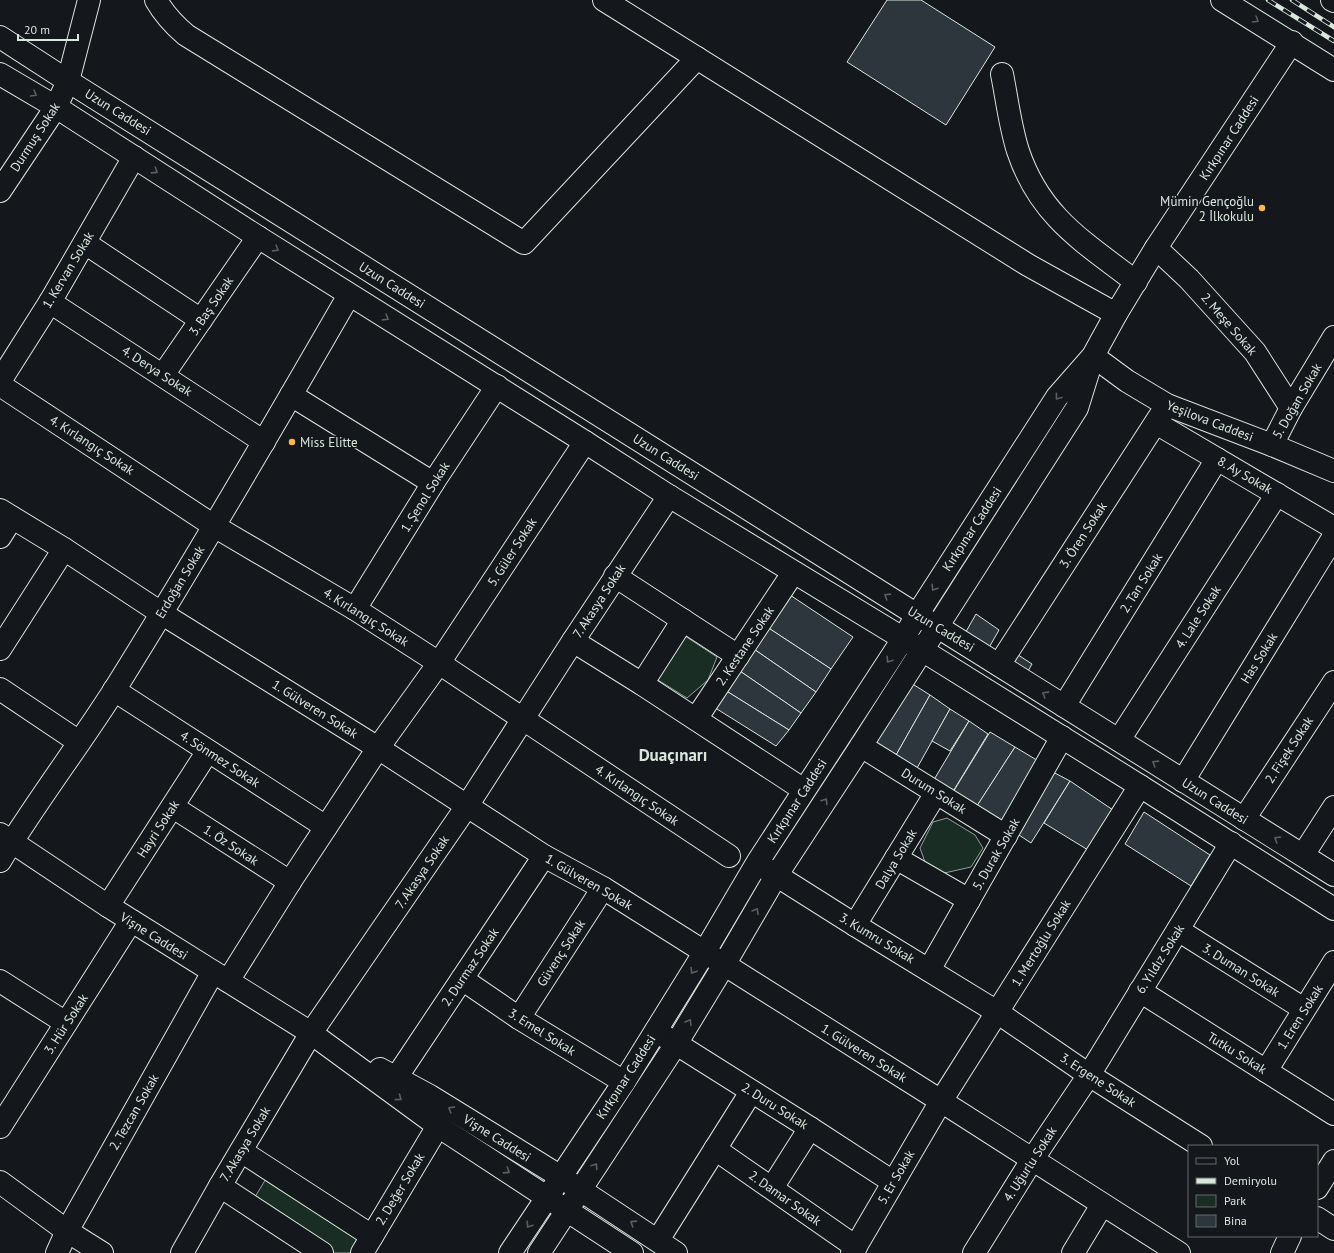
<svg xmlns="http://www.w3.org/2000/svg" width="1334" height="1253" viewBox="0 0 1334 1253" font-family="'PT Sans',sans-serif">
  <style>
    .green { fill: #1a2d24; stroke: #939e99 }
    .building { fill: #2c363c; stroke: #d8e6dc }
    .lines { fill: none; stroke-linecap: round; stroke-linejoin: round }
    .minor-casing { stroke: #d8e6dc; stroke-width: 24 }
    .major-casing { stroke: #d8e6dc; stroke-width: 24 }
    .highway-casing { stroke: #d8e6dc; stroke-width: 24 }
    .minor { stroke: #14181c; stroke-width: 22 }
    .major { stroke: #14181c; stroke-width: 22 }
    .highway { stroke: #14181c; stroke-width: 22 }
    .rail-casing { stroke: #d8e6dc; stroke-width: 4.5 }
    .rail { stroke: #14181c; stroke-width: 3; stroke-dasharray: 9; stroke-linecap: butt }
    .oneway { stroke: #59605f }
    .poi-dot { fill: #ffb74d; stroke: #14181c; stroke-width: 1.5 }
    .labels { text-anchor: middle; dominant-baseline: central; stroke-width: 3; stroke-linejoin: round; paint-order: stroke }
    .street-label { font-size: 13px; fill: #d8e6dc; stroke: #14181c }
    .poi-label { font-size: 13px; fill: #d8e6dc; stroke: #14181c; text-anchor: end }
    .district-label { font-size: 17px; font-weight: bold; fill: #d8e6dc; stroke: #14181c }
  </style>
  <rect width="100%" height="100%" fill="#14181c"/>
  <g class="green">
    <path d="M685,636L717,657L708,680L687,698L658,680Z"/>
    <path d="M947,818L975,835L983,848L971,867L940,874L925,862L920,848L933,822Z"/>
    <path d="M267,1177L364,1239L355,1253H332L252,1202Z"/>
  </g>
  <g class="building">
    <path d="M887,0H921L995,47L946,125L847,62Z"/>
    <path d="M787,593L853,637L831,669L764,625Z"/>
    <path d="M976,614L999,630L987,651L963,637Z"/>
    <path d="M764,625L831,669L816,692L748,645Z"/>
    <path d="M748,645L816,692L801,713L734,667Z"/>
    <path d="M1009,649L1032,664L1024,678L999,665Z"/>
    <path d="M734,667L801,713L789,730L720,687Z"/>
    <path d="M911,683L930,695L891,764L870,746Z"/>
    <path d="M720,687L789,730L776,746L709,704Z"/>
    <path d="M930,695L950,709L912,777L891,764Z"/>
    <path d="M950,709L969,721L950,751L932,741Z"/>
    <path d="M969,721L988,734L949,798L929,788Z"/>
    <path d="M990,732L1015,747L973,812L950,797Z"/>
    <path d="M1015,747L1040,762L1001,830L973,812Z"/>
    <path d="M1051,771L1070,781L1031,843L1010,829Z"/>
    <path d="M1070,781L1116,812L1088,850L1044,823Z"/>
    <path d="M1144,812L1210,855L1191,886L1125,844Z"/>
  </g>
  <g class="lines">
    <defs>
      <g id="minor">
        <path d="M156,0C164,14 173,24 186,35L524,243L697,58"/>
        <path d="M604,0L1028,265L1116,314"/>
        <path d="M1002,74C1007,99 1010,126 1018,151C1040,217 1084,242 1136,282"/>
        <path d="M0,191L56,107L68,81L89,0"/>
        <path d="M85,243L201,320"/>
        <path d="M1156,248L1189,279L1255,352L1291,408"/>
        <path d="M50,302L264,442"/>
        <path d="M163,375L258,237"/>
        <path d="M0,381L50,302L134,157"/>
        <path d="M0,385L214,526L355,609L439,663L729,856"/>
        <path d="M291,395L433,483"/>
        <path d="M1156,423L1334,528"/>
        <path d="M1272,445L1291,408L1334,337"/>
        <path d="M0,510L64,549L161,613L378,748L544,856L603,888L941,1101L1179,1253"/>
        <path d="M0,537L12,518"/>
        <path d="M615,576L738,656"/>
        <path d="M355,609L433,483L497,386"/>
        <path d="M573,641L642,684L804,790"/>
        <path d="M0,649L64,549"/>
        <path d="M999,665L1167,405"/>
        <path d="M642,684L683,620"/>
        <path d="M0,689L79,742"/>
        <path d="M114,690L326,827"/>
        <path d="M1064,706L1217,459"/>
        <path d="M696,719L793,573"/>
        <path d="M1119,740L1277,494"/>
        <path d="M861,746L1006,836"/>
        <path d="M1183,781L1334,536"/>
        <path d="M173,807L290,882"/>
        <path d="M1244,819L1334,682"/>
        <path d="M1303,855L1334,807"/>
        <path d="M896,858L969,900"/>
        <path d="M0,861C36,802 78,747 115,689C196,559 273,427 349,295"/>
        <path d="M760,865L855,925L997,1012L1089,1075L1201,1146"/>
        <path d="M108,906L208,751"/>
        <path d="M855,925L936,793"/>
        <path d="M1178,930L1304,1009"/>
        <path d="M929,970L1062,737"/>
        <path d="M462,979L519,1018L624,1082"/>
        <path d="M0,981L66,1023"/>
        <path d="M228,981L290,882L378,748L439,663L585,442"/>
        <path d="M1140,991L1334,1114"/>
        <path d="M519,1018L603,888"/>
        <path d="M656,1031L810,1128L893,1182"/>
        <path d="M1266,1071L1334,962"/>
        <path d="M396,1078L544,856"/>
        <path d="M0,1127L131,921"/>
        <path d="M715,1149L856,1247"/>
        <path d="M241,1151L372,1236"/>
        <path d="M0,1182L67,1231L102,1253"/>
        <path d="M220,1186L322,1253"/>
        <path d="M772,1188L810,1128"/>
        <path d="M1317,1188L1334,1161"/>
        <path d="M1317,1218L1334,1229"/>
        <path d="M658,1240L751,1092"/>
        <path d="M57,1253L67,1231L213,972"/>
        <path d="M182,1253L220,1186L311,1033L467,806L573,641L669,496"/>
        <path d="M362,1253L438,1126"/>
        <path d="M852,1253L941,1101L1140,786"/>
        <path d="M974,1253L1032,1160L1089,1075L1231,843"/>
        <path d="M1073,1253L1102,1205"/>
        <path d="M1282,1253L1290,1236"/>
      </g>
      <g id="major">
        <path d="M0,37L68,81L917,615L938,627L1334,875"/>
        <path d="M0,74L56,107L258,237L585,442L669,496L922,650L1140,786L1334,909"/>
        <path d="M1093,356L1127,381L1167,405L1272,445L1334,471"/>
        <path d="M0,834L108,906L311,1033L438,1126L632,1253"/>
        <path d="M380,1069L430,1096L561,1177L676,1253"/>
        <path d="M510,1253L624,1082L704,953L757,863L903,639L917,615L1057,397L1093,356L1116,314L1156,248L1292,42"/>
        <path d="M539,1253L676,1044L724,965L776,876L861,746L1077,408L1091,363"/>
      </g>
      <g id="highway">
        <path d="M1222,0L1334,70"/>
        <path d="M1332,0L1334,1"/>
      </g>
    </defs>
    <use href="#minor" class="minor-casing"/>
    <use href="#major" class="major-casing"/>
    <use href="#highway" class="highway-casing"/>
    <use href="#minor" class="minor"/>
    <use href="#major" class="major"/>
    <use href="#highway" class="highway"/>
    <defs>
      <g id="rail">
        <path d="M1268,0L1334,41"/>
        <path d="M1292,0L1334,27"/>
      </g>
    </defs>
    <use href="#rail" class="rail-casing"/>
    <use href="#rail" class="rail"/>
  </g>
  <defs><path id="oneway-chevron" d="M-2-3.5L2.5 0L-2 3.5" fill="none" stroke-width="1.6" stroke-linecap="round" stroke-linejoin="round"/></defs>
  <g class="oneway">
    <use href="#oneway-chevron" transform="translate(1256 20) rotate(31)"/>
    <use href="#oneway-chevron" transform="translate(34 94) rotate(31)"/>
    <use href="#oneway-chevron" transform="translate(155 171) rotate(33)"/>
    <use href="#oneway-chevron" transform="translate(276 249) rotate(32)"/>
    <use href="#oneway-chevron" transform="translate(386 318) rotate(32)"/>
    <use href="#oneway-chevron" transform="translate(1058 397) rotate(128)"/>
    <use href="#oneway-chevron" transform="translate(934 588) rotate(123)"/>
    <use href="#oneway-chevron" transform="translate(887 596) rotate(-148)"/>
    <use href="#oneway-chevron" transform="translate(889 660) rotate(123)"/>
    <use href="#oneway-chevron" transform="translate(1045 694) rotate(-148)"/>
    <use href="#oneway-chevron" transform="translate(1155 763) rotate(-148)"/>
    <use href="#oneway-chevron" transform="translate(825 801) rotate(-57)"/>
    <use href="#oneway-chevron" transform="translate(1277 839) rotate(-148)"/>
    <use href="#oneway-chevron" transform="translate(756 911) rotate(-60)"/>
    <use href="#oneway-chevron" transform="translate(693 971) rotate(122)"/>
    <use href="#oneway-chevron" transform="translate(689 1022) rotate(-59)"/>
    <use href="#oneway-chevron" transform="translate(399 1098) rotate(36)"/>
    <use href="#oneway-chevron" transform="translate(451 1109) rotate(-148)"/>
    <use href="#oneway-chevron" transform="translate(595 1166) rotate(-57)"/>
    <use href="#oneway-chevron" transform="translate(507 1171) rotate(33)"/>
    <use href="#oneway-chevron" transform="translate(633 1223) rotate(-147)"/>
    <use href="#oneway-chevron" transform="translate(529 1225) rotate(124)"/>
  </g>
  <g class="poi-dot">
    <circle cx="1262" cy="208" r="4"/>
    <circle cx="292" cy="442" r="4"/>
  </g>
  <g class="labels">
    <g class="street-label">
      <text transform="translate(118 112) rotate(32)">Uzun Caddesi</text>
      <text transform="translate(35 137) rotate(-57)">Durmuş Sokak</text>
      <text transform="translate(1229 138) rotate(-57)">Kırkpınar Caddesi</text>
      <text transform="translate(68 270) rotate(-59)">1. Kervan Sokak</text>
      <text transform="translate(392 285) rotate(32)">Uzun Caddesi</text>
      <text transform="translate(211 306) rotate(-56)">3. Baş Sokak</text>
      <text transform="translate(1229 324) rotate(49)">2. Meşe Sokak</text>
      <text transform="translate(157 371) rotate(33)">4. Derya Sokak</text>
      <text transform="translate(1297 401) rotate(-60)">5. Doğan Sokak</text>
      <text transform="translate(1210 421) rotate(21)">Yeşilova Caddesi</text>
      <text transform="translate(92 445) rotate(33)">4. Kırlangıç Sokak</text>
      <text transform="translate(666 457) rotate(32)">Uzun Caddesi</text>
      <text transform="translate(1245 475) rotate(30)">8. Ay Sokak</text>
      <text transform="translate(425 497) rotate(-58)">1. Şenol Sokak</text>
      <text transform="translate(972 529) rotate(-57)">Kırkpınar Caddesi</text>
      <text transform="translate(1083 535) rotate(-57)">3. Ören Sokak</text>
      <text transform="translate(512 552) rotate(-57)">5. Güler Sokak</text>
      <text transform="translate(180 582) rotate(-59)">Erdoğan Sokak</text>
      <text transform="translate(1141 583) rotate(-58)">2. Tan Sokak</text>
      <text transform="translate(599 601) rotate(-57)">7. Akasya Sokak</text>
      <text transform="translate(366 617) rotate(32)">4. Kırlangıç Sokak</text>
      <text transform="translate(1198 617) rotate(-57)">4. Lale Sokak</text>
      <text transform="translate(941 629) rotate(31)">Uzun Caddesi</text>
      <text transform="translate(745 646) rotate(-56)">2. Kestane Sokak</text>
      <text transform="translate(1259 658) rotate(-58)">Has Sokak</text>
      <text transform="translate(315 709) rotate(32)">1. Gülveren Sokak</text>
      <text transform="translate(1289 750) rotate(-57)">2. Fişek Sokak</text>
      <text transform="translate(220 759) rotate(33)">4. Sönmez Sokak</text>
      <text transform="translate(934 791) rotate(32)">Durum Sokak</text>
      <text transform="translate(637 795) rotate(34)">4. Kırlangıç Sokak</text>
      <text transform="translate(797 801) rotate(-57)">Kırkpınar Caddesi</text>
      <text transform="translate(1215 801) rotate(32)">Uzun Caddesi</text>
      <text transform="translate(158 829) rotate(-57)">Hayri Sokak</text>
      <text transform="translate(231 845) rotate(33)">1. Öz Sokak</text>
      <text transform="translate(996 854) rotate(-60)">5. Durak Sokak</text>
      <text transform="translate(896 859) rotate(-59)">Dalya Sokak</text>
      <text transform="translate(422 872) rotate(-56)">7. Akasya Sokak</text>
      <text transform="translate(589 882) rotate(30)">1. Gülveren Sokak</text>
      <text transform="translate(154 936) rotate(32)">Vişne Caddesi</text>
      <text transform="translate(877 938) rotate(31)">3. Kumru Sokak</text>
      <text transform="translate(1041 943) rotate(-58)">1. Mertoğlu Sokak</text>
      <text transform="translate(561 953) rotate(-57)">Güvenç Sokak</text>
      <text transform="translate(1160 959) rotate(-58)">6. Yıldız Sokak</text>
      <text transform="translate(470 967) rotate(-56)">2. Durmaz Sokak</text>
      <text transform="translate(1241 970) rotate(32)">3. Duman Sokak</text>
      <text transform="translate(1300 1017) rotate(-58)">1. Eren Sokak</text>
      <text transform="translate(66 1024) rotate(-57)">3. Hür Sokak</text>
      <text transform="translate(542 1032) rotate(32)">3. Emel Sokak</text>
      <text transform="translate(864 1053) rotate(32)">1. Gülveren Sokak</text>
      <text transform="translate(1237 1053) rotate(32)">Tutku Sokak</text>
      <text transform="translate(626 1077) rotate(-57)">Kırkpınar Caddesi</text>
      <text transform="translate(1098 1080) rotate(33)">3. Ergene Sokak</text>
      <text transform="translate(775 1106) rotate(32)">2. Duru Sokak</text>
      <text transform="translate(134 1112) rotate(-60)">2. Tezcan Sokak</text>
      <text transform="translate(497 1138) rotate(32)">Vişne Caddesi</text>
      <text transform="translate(245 1144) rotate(-59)">7. Akasya Sokak</text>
      <text transform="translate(1030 1164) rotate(-57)">4. Uğurlu Sokak</text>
      <text transform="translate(896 1177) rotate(-60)">5. Er Sokak</text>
      <text transform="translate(400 1189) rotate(-59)">2. Değer Sokak</text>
      <text transform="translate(785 1198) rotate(35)">2. Damar Sokak</text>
    </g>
    <g class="poi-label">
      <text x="1254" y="201">Mümin Gençoğlu<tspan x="1254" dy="15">2 İlkokulu</tspan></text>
      <text x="300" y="442" text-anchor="start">Miss Elitte</text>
    </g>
    <g class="district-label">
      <text x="673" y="755">Duaçınarı</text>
    </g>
  </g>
  <rect x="1188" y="1145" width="130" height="92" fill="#14181c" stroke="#626a69"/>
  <rect x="1196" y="1158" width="20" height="6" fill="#14181c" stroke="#626a69"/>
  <text x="1224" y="1165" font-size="12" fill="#d8e6dc">Yol</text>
  <rect x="1196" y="1178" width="20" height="6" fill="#d8e6dc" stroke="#626a69"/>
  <text x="1224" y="1185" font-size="12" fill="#d8e6dc">Demiryolu</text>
  <rect x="1196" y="1195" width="20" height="12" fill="#1a2d24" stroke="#626a69"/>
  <text x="1224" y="1205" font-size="12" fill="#d8e6dc">Park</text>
  <rect x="1196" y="1215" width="20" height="12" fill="#2c363c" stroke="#626a69"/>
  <text x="1224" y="1225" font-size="12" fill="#d8e6dc">Bina</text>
  <path d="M18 34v6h60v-6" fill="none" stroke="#d8e6dc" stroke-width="2"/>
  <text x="24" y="34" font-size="12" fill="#d8e6dc" stroke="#14181c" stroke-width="3" paint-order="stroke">20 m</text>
</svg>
